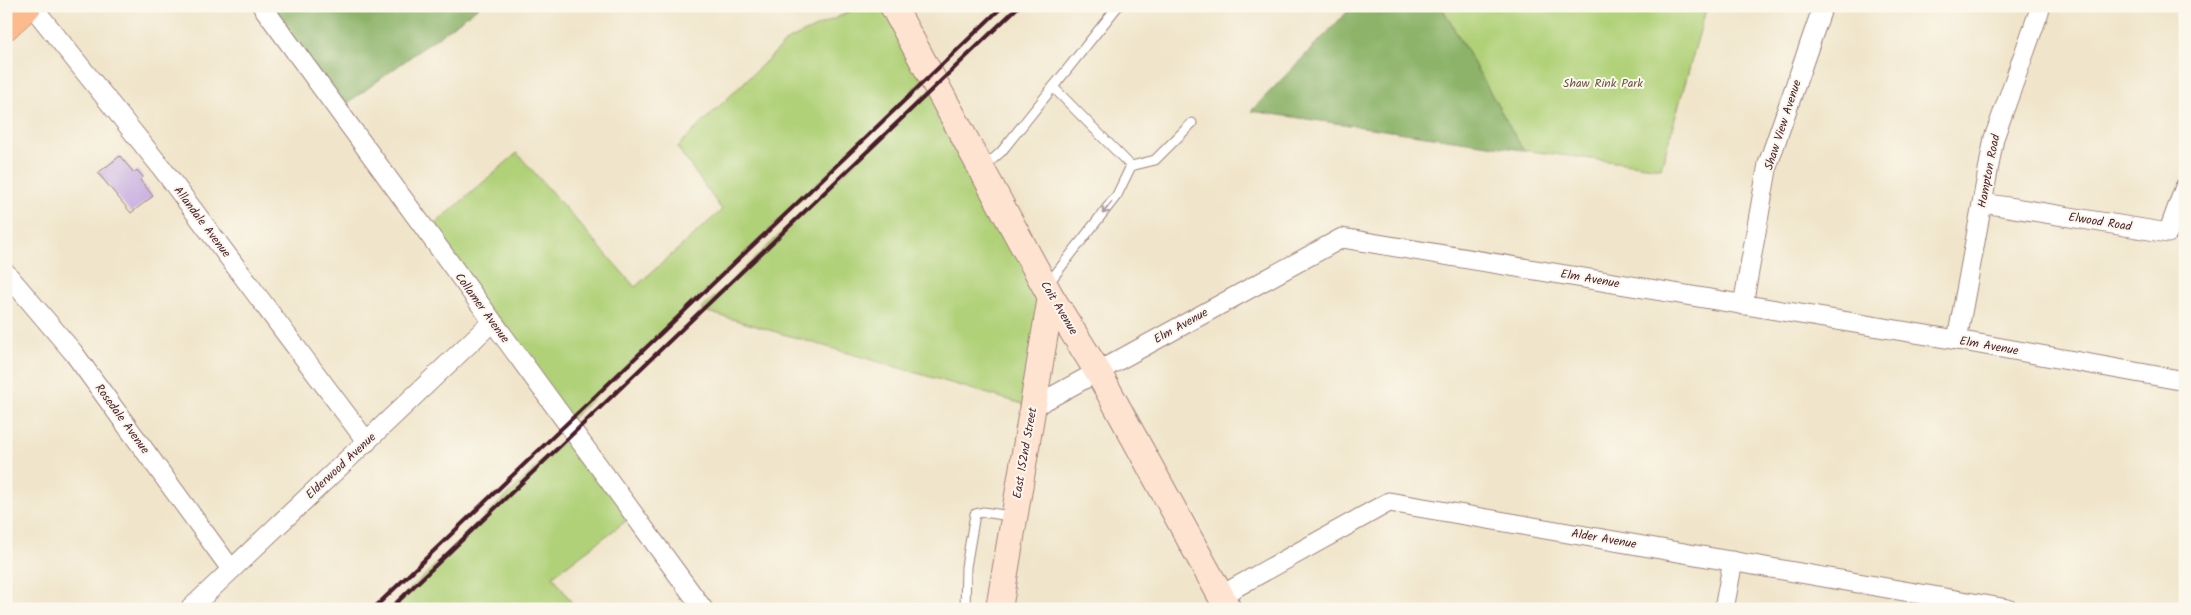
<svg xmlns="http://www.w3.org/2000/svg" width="2191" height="615" viewBox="0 0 2191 615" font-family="Kalam,sans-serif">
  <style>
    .green { fill: #b1d179; stroke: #7e7852 }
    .forest { fill: #8cb369; stroke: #6b694a }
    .building { fill: #c1a5df }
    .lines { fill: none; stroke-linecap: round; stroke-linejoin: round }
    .lane-casing { stroke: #9d827a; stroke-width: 11 }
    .street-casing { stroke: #9d827a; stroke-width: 21 }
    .secondary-casing { stroke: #9d827a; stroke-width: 28 }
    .primary-casing { stroke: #9d827a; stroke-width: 29 }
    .lane { stroke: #fff; stroke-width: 9 }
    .street { stroke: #fff; stroke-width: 19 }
    .secondary { stroke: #fee3d1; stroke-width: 26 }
    .primary { stroke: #fcba8d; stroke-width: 28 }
    .rail { stroke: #4a1f2b; stroke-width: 4 }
    .oneway { stroke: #ae9aa0 }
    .labels { text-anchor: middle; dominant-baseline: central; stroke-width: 4; stroke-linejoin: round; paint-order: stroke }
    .park-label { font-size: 12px; fill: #695442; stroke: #fbf7ec }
    .street-label { font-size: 12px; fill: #4a1f2b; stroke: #fbf7ec }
  </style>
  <rect width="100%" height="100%" fill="#fbf7ec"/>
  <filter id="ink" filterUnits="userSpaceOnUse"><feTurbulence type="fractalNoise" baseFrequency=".02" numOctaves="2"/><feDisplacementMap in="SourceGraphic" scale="10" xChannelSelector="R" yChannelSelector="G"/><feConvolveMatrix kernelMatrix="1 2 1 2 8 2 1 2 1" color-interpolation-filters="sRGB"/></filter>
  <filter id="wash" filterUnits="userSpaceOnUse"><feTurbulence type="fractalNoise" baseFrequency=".0096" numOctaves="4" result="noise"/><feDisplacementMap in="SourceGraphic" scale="20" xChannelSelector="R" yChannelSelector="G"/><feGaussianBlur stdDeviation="1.12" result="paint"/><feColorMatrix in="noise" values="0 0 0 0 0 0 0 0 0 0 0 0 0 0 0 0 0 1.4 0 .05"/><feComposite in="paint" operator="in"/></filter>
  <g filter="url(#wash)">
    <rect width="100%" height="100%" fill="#f0e5ca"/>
    <g class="green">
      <path d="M862,6H893L930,72L911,94L567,423L426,232L517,153L635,287L722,210L677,147L788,40Z"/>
      <path d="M1441,6H1707L1661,168L1523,150Z"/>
      <path d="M937,84L1051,297L1033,407L701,310Z"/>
      <path d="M575,434L634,515L553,576L576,609H390L556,448Z"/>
    </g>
    <g class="forest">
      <path d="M262,6H480L338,110Z"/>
      <path d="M1353,6H1441L1523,150L1251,111Z"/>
    </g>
    <g id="blocks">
      <path class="building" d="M120,156L134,173L137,170L143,177L140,180L153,196L131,213L98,173Z"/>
    </g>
  </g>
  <g filter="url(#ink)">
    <use href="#blocks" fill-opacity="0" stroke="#9d827a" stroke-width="1"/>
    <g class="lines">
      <defs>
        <g id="lane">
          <path d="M1053,87L1131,166"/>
          <path d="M984,167L1001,152L1118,6"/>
          <path d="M1047,285L1117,195L1131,166L1155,160L1192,123"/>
          <path d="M965,609L966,567L975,514L983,512L1011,516"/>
        </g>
        <g id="street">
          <path d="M32,6L161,167L367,442"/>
          <path d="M262,6L703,609"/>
          <path d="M1983,203L2168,233L2185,187"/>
          <path d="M6,273L73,352L231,569"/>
          <path d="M1743,305L1768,164L1823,6"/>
          <path d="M1957,340L1994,138L2041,6"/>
          <path d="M1033,407L1342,238L1957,340L2185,381"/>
          <path d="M1220,596L1389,502L2008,609"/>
          <path d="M190,609L492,322"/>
          <path d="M1724,609L1733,561"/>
        </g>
        <g id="secondary">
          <path d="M893,6L1051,297L1098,372L1228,609"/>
          <path d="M999,609L1051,297"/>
        </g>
        <path id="primary" d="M6,26L27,6"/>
      </defs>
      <use href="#lane" class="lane-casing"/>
      <use href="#street" class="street-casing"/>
      <use href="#secondary" class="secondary-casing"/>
      <use href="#primary" class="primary-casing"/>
      <use href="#lane" class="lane"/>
      <use href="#street" class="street"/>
      <use href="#secondary" class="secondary"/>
      <use href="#primary" class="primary"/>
      <g class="rail">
        <path d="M373,609L1003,6"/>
        <path d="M390,609L1019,6"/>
      </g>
    </g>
    <defs><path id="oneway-shaft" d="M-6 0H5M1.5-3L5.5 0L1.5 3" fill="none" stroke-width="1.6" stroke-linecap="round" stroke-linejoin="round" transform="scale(1.25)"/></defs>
    <use class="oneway" href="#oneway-shaft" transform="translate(1107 208) rotate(128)"/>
  </g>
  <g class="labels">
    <g class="park-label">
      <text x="1603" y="83">Shaw Rink Park</text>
    </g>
    <g class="street-label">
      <text transform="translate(1783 125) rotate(-72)">Shaw View Avenue</text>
      <text transform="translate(1989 171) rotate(-79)">Hampton Road</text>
      <text transform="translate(202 222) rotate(53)">Allandale Avenue</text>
      <text transform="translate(2100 222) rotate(9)">Elwood Road</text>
      <text transform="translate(1590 279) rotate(10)">Elm Avenue</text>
      <text transform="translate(482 308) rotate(54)">Collamer Avenue</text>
      <text transform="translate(1059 308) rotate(59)">Coit Avenue</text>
      <text transform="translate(1181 326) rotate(-29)">Elm Avenue</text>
      <text transform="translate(1989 346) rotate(10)">Elm Avenue</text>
      <text transform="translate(122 419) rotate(54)">Rosedale Avenue</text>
      <text transform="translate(1025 453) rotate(-80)">East 152nd Street</text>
      <text transform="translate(341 466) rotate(-43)">Elderwood Avenue</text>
      <text transform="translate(1604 539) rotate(10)">Alder Avenue</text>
    </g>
  </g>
  <rect width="2191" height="615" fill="none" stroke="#fbf7ec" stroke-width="25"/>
</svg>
